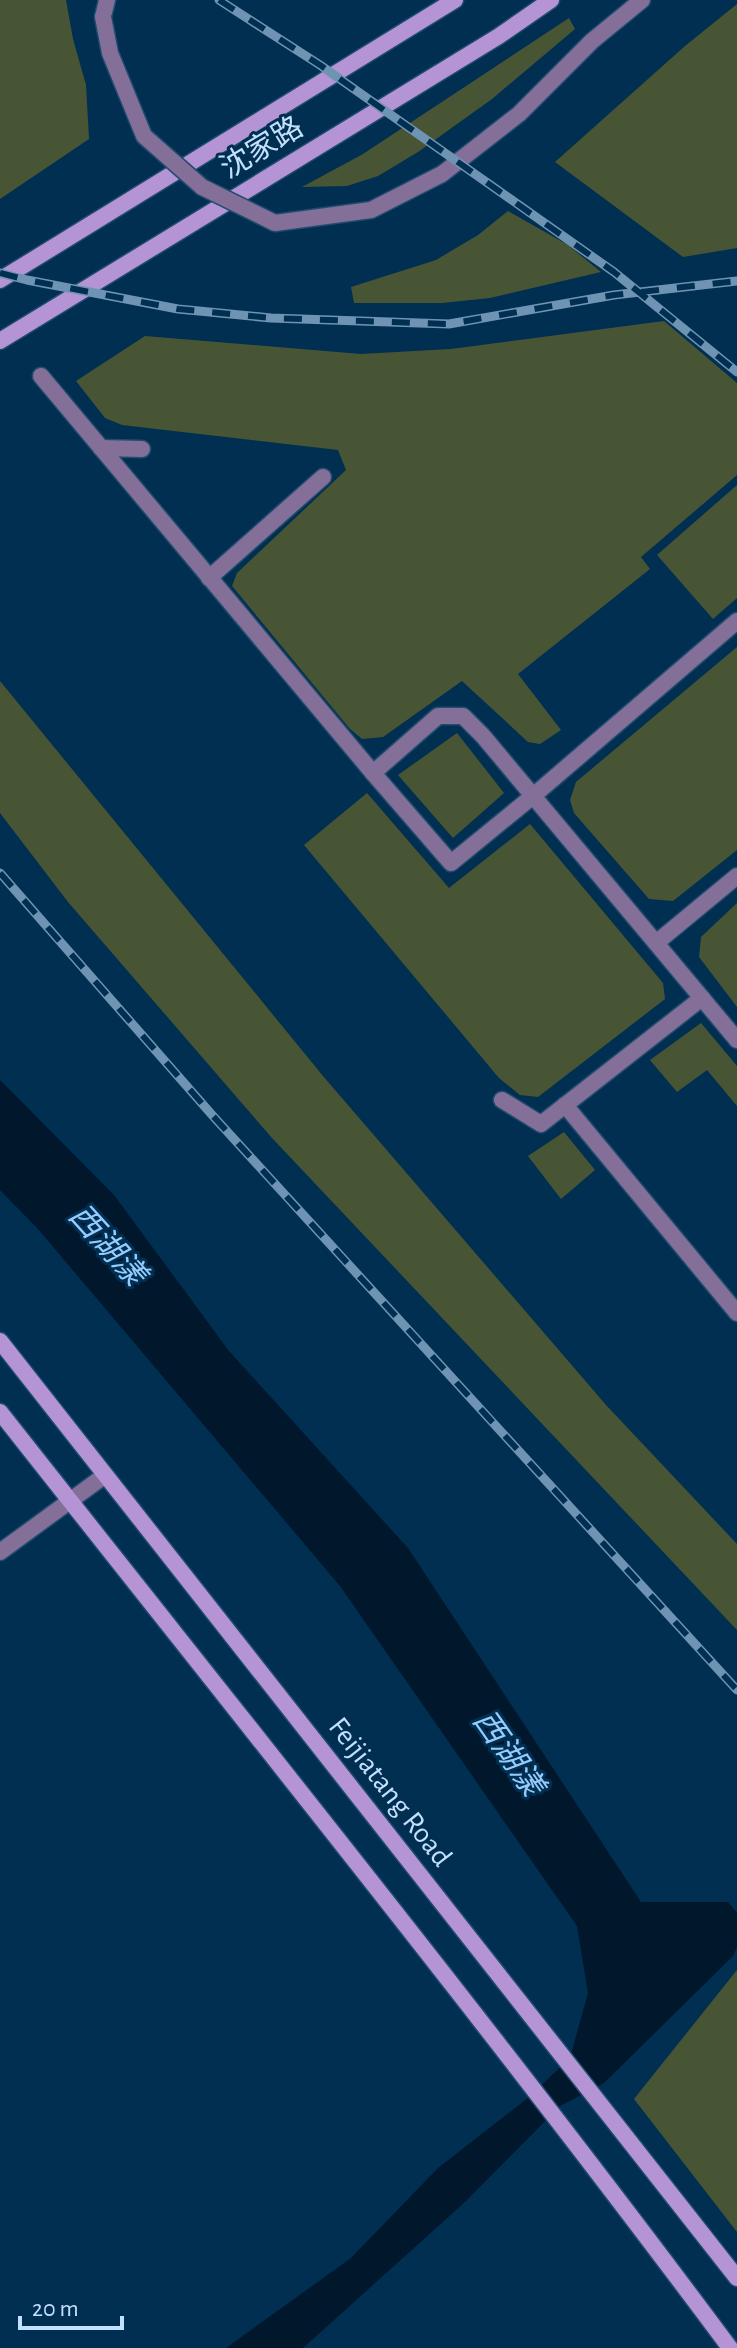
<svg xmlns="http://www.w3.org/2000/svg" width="737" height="2348" viewBox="0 0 737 2348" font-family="'Alegreya Sans','Noto Sans SC',sans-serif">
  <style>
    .green { fill: #485534 }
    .water { fill: #01172b }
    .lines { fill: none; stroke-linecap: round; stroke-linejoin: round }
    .lane-casing { stroke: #1f4b6d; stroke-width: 19 }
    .street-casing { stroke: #1f4b6d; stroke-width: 19 }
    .secondary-casing { stroke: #1f4b6d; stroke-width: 19 }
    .lane { stroke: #836f97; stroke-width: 16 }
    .street { stroke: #836f97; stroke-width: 16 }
    .secondary { stroke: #b494d4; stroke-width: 16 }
    .rail-casing { stroke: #6f94b3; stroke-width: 9 }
    .rail { stroke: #002f52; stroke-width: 6; stroke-dasharray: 18; stroke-linecap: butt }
    .street-bridge-casing { stroke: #1f4b6d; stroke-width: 19; stroke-linecap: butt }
    .street-bridge { stroke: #836f97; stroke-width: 16 }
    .labels { text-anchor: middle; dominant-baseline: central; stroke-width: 6; stroke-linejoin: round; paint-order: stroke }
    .street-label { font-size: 30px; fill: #c3e0fc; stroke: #002f52 }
    .water-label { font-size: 32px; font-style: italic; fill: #95cbfd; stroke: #002f52 }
  </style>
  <rect width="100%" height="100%" fill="#002f52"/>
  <g class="green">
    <path d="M0,0H66L73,39L86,85L89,139L0,199Z"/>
    <path d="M737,4V248L683,257L555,162L685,46Z"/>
    <path d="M569,18L575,29L492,99L418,152L378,176L347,186L302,187L363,154Z"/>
    <path d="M508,211L568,245L601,272L490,298L442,303H354L351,287L436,260L478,235Z"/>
    <path d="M664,321L737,383V475L641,557L650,569L518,674L561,730L540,744L528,742L462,681L383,737L362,739L350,729L232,586L237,573L346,470L338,450L122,425L105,418L76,381L145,336L361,354L451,349Z"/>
    <path d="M737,485V598L713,619L657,555Z"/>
    <path d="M737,647V850L673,901L649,899L574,813L570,800L576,782Z"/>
    <path d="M0,681L323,1076L606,1405L737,1544V1630L272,1138L68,902L0,813Z"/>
    <path d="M457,733L504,793L453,838L398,775Z"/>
    <path d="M367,793L449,888L530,824L663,983L665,999L538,1097L520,1095L499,1078L304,845Z"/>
    <path d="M737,903V1007L699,957L701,937Z"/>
    <path d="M701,1023L737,1066V1106L707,1070L677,1092L650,1060Z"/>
    <path d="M564,1132L595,1170L561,1199L528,1156Z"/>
    <path d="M737,1970V2232L634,2099Z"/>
  </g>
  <path class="water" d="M0,1080L114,1195L229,1351L408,1548L641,1902H728L737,1913V1947L733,1956L604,2083L560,2106L465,2202L303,2348H226L351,2258L438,2168L528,2098L570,2058L588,1993L577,1926L340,1586L38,1229L0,1190Z"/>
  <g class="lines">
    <defs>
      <g id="lane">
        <path d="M41,376L373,773L438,716H463L483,736L737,1040"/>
        <path d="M101,448L142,449"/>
        <path d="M209,578L323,477"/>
        <path d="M373,773L451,863L533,796L737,621"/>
        <path d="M656,943L737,876"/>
        <path d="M502,1100L541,1124L702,998"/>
        <path d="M565,1105L737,1313"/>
      </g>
      <g id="street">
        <path d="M103,17L107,0"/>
        <path d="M442,174L519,114L592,41L642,0"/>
        <path d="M0,1552L104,1476"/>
      </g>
      <g id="secondary">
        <path d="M0,280L455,0"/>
        <path d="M0,341L499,36L551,0"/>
        <path d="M0,1341L737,2278"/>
        <path d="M0,1412C245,1723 494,2031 730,2348"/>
      </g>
    </defs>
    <use href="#lane" class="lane-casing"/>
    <use href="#street" class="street-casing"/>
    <use href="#secondary" class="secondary-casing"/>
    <use href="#lane" class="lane"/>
    <use href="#street" class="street"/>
    <use href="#secondary" class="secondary"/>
    <defs>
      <g id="rail">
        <path d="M219,0L320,65L614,272L737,372"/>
        <path d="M0,273L27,280L178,309L271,318L449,324L614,295L737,281"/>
        <path d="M0,873L213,1116L737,1690"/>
      </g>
    </defs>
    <use href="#rail" class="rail-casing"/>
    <use href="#rail" class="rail"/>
    <defs>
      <path id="street-bridge" d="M103,17L110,53L144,136L202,187L275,223L371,210L442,174"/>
    </defs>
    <use href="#street-bridge" class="street-bridge-casing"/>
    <use href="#street-bridge" class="street-bridge"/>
  </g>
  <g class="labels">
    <g class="street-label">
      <text transform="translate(262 148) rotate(-31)">沈家路</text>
      <text transform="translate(390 1792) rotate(52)">Feijiatang Road</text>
    </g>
    <g class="water-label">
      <text transform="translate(107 1245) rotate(48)">西湖漾</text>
      <text transform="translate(508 1753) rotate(55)">西湖漾</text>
    </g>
  </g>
  <path d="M20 2316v12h102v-12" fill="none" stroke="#c3e0fc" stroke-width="4"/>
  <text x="32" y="2316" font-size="24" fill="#c3e0fc" stroke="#002f52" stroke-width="6" paint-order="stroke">20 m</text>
</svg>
